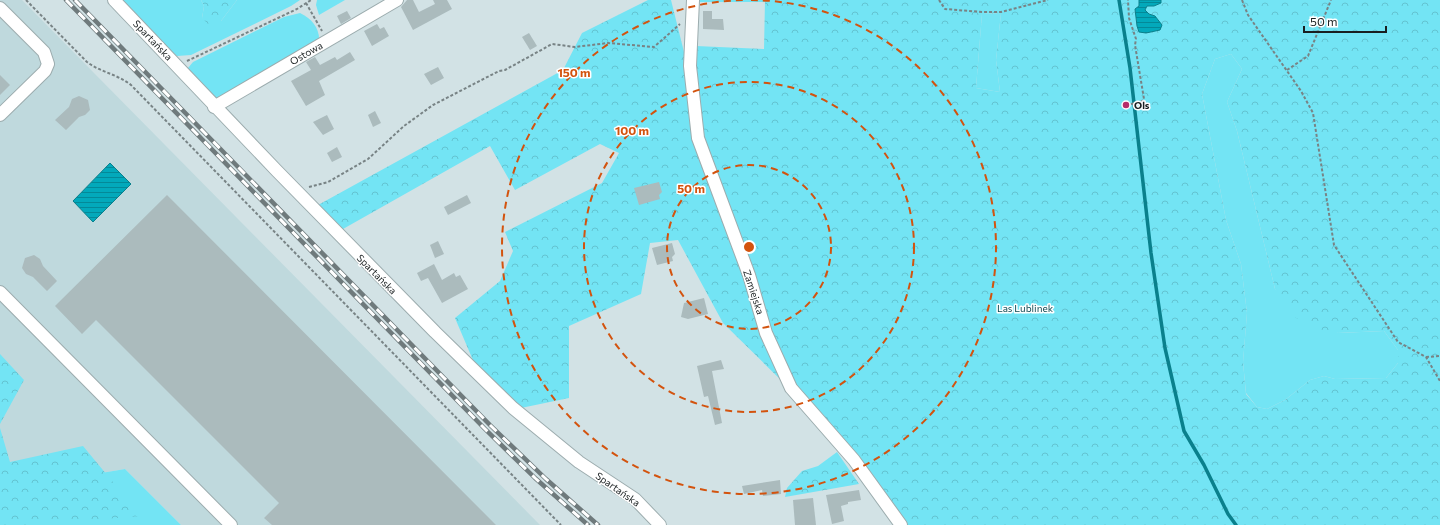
<svg xmlns="http://www.w3.org/2000/svg" width="1440" height="525" viewBox="0 0 1440 525" font-family="Commissioner,sans-serif">
  <style>
    .built { fill: #bfd9dd }
    .grass { fill: #73e4f4 }
    .forest { fill: url(#forest-crowns); fill-rule: evenodd }
    .water { fill: url(#water-rules); stroke: #0a808c }
    .lines { fill: none; stroke-linecap: round; stroke-linejoin: round }
    .stream { stroke: #0a808c; stroke-width: 3.5 }
    .building { fill: #abbbbd }
    .minor-casing { stroke: #9cacae; stroke-width: 14 }
    .path { stroke: #788385; stroke-width: 2; stroke-dasharray: 3 2; stroke-linecap: butt }
    .minor { stroke: #fff; stroke-width: 12 }
    .rail-casing { stroke: #6f7a7c; stroke-width: 4.5 }
    .rail { stroke: #fff; stroke-width: 3; stroke-dasharray: 9; stroke-linecap: butt }
    .ring { fill: none; stroke: #d3530e; stroke-width: 2; stroke-dasharray: 7 5 }
    .poi-dot { fill: #b62d6b; stroke: #fff; stroke-width: 1.5 }
    .labels { text-anchor: middle; dominant-baseline: central; stroke-width: 3; stroke-linejoin: round; paint-order: stroke }
    .street-label { font-size: 10px; fill: #191f20; stroke: #fff }
    .poi-label { font-size: 10px; font-weight: bold; fill: #191f20; stroke: #fff; text-anchor: start }
    .park-label { font-size: 10px; fill: #0d4850; stroke: #fff }
    .centre { fill: #d3530e; stroke: #fff; stroke-width: 2 }
    .ring-label { font-size: 12px; text-anchor: middle; font-weight: bold; fill: #d3530e; stroke: #fff; stroke-width: 3; stroke-linejoin: round; paint-order: stroke }
  </style>
  <defs>
    <pattern id="forest-crowns" width="20" height="18" patternUnits="userSpaceOnUse"><rect width="20" height="18" fill="#73e4f4"/><path d="M2 6a3 3 0 1 1 6 0M12 15a3 3 0 1 1 6 0" fill="none" stroke="#63c3d1"/></pattern>
    <pattern id="water-rules" width="6" height="5" patternUnits="userSpaceOnUse"><rect width="6" height="5" fill="#03a9bb"/><path d="M0 2.5h6" fill="none" stroke="#048998"/></pattern>
  </defs>
  <rect width="100%" height="100%" fill="#d2e2e5"/>
  <path class="built" d="M0,0H22L540,525H181L125,469L0,490Z"/>
  <g class="grass">
    <path d="M120,0H201L204,6L202,18L221,21L237,0H300L291,6L191,55L177,56L162,43Z"/>
    <path d="M317,0H345L319,15L316,5Z"/>
    <rect x="698" y="0" width="67" height="2"/>
    <path d="M300,13C312,19 320,28 319,42L214,101L190,75L188,68L193,62L284,17Z"/>
    <path d="M1001,13L996,60L1000,92L976,88L982,14Z"/>
    <path d="M1231,54L1242,69L1227,102L1237,131L1275,289L1338,333L1384,331L1398,350V363L1386,378L1335,379L1324,376L1310,380L1285,400L1267,409L1257,407L1246,393L1243,362L1247,313L1241,264L1226,220L1202,94L1215,59Z"/>
    <path d="M125,469L181,525H0V490Z"/>
  </g>
  <g class="forest">
    <path d="M201,0H237L221,21L208,24L202,18L204,6Z"/>
    <path d="M648,0H671L686,60L695,138L787,386L723,323L678,240L650,243L641,294L569,326V398L521,408L475,365L455,318L500,281L513,251L505,232L602,183L619,153L600,144L515,190L490,146L343,229L318,205L563,70L582,33Z"/>
    <path d="M765,0H1139V6L1135,9L1137,26L1140,32L1155,16L1149,14L1145,10L1147,6L1161,3V0H1440V525H902L794,386L769,333L702,138L695,65L696,46L764,49ZM1001,13L996,60L1000,92L976,88L982,14ZM1231,54L1242,69L1227,102L1237,131L1275,289L1293,316L1313,328L1338,333L1384,331L1398,350V363L1386,378L1335,379L1324,376L1310,380L1285,400L1267,409L1257,407L1246,394L1243,362L1247,313L1241,264L1226,220L1202,94L1215,59Z"/>
    <path d="M0,354L24,380L0,424Z"/>
    <path d="M0,428L10,462L83,446L141,516L33,525H0Z"/>
    <path d="M837,452L859,484L785,497L787,488L802,471L818,466Z"/>
  </g>
  <g class="water">
    <path d="M1139,0H1161V3L1154,6H1147L1145,10L1149,14L1155,16L1162,25L1160,30L1146,33L1139,32L1137,26L1135,9L1139,6Z"/>
    <path d="M110,163L131,184L93,222L73,201Z"/>
  </g>
  <g class="lines">
    <path class="stream" d="M1119,0L1130,68L1151,253L1165,348L1184,431L1204,465L1228,514L1236,525"/>
  </g>
  <g class="building">
    <path d="M407,0H413L419,12L435,4L433,0H447L452,9L413,30L401,7Z"/>
    <path d="M347,11L351,18L341,24L337,16Z"/>
    <path d="M703,11H712V19H723L724,30L703,29Z"/>
    <path d="M377,24L380,29L384,27L389,36L372,46L364,31Z"/>
    <path d="M529,33L537,46L530,50L522,37Z"/>
    <path d="M350,52L355,60L319,81L325,95L306,106L291,81L311,70L306,62L315,57L320,65L335,57L337,60Z"/>
    <path d="M438,67L444,78L431,85L424,74Z"/>
    <path d="M0,75L10,85L0,95Z"/>
    <path d="M79,96L88,100L90,110L85,115L79,117L66,130L55,120L69,107L72,99Z"/>
    <path d="M375,111L381,123L373,127L368,115Z"/>
    <path d="M327,115L334,129L323,135L313,122Z"/>
    <path d="M337,147L342,157L332,162L327,153Z"/>
    <path d="M659,182L662,192L659,195L660,199L639,205L634,188Z"/>
    <path d="M167,195L496,525H272L264,518L279,503L96,320L82,334L55,306Z"/>
    <path d="M467,195L471,203L448,215L444,207Z"/>
    <path d="M438,241L444,254L435,258L430,245Z"/>
    <path d="M672,243L675,254L672,257L673,261L657,265L652,248Z"/>
    <path d="M34,255L40,259L43,266L57,281L47,291L33,277L26,274L22,268L25,258Z"/>
    <path d="M434,264L442,280L454,273L456,277L460,275L468,289L442,303L428,278L421,281L417,273Z"/>
    <path d="M704,298L708,314L688,319L681,317L684,303Z"/>
    <path d="M721,360L724,369L712,371L722,423L715,425L708,396L704,397L697,366Z"/>
    <path d="M780,480L781,494L763,496L762,490L744,494L742,486Z"/>
    <path d="M859,490L861,500L848,502V504L841,506L844,521L832,524L826,495Z"/>
    <path d="M813,498L816,525H795L793,500Z"/>
  </g>
  <g class="lines">
    <defs>
      <g id="minor">
        <path d="M114,0L277,171L435,332L513,408L579,462L635,499L660,525"/>
        <path d="M693,0L690,66L698,138L749,275L766,333L791,388L854,460L901,525"/>
        <path d="M0,8L44,52L48,64L45,71L0,115"/>
        <path d="M214,107L397,0"/>
        <path d="M0,292L231,525"/>
      </g>
    </defs>
    <use href="#minor" class="minor-casing"/>
    <g class="path">
      <path d="M26,0L87,62C100,72 117,74 131,85L561,525"/>
      <path d="M939,0L945,9L982,12H1001L1048,0"/>
      <path d="M1242,0L1248,15L1301,91L1313,113L1334,245L1398,342L1426,357L1440,381"/>
      <path d="M306,3L322,31"/>
      <path d="M187,61L297,9L311,0"/>
      <path d="M1287,70L1308,56L1331,0"/>
      <path d="M1126,105L1141,102L1144,99L1135,45L1136,39L1129,18L1128,0"/>
      <path d="M309,187L328,182L368,159L404,126L433,105L499,71L505,70L552,44L575,47L608,43L654,47L680,24"/>
      <path d="M1426,357L1440,356"/>
    </g>
    <use href="#minor" class="minor"/>
    <defs>
      <g id="rail">
        <path d="M66,0L485,429L535,478L588,525"/>
        <path d="M75,0L490,425L546,479L598,525"/>
      </g>
    </defs>
    <use href="#rail" class="rail-casing"/>
    <use href="#rail" class="rail"/>
  </g>
  <g class="ring">
    <circle cx="749" cy="247" r="82"/>
    <circle cx="749" cy="247" r="165"/>
    <path d="M751 0A247 247 0 1 1 747 0"/>
  </g>
  <circle class="poi-dot" cx="1126" cy="105" r="4"/>
  <g class="labels">
    <g class="street-label">
      <text transform="translate(153 40) rotate(46)">Spartańska</text>
      <text transform="translate(306 53) rotate(-30)">Ostowa</text>
      <text transform="translate(377 274) rotate(45)">Spartańska</text>
      <text transform="translate(754 292) rotate(72)">Zamiejska</text>
      <text transform="translate(618 489) rotate(35)">Spartańska</text>
    </g>
    <g class="poi-label">
      <text x="1134" y="105">Ols</text>
    </g>
    <g class="park-label">
      <text x="1025" y="308">Las Lublinek</text>
    </g>
  </g>
  <circle cx="749" cy="247" r="6" class="centre"/>
  <g class="ring-label">
    <text x="574" y="77">150 m</text>
    <text x="632" y="135">100 m</text>
    <text x="691" y="193">50 m</text>
  </g>
  <path d="M1304 26v6h82v-6" fill="none" stroke="#191f20" stroke-width="2"/>
  <text x="1310" y="26" font-size="12" fill="#191f20" stroke="#ffffff" stroke-width="3" paint-order="stroke">50 m</text>
</svg>
